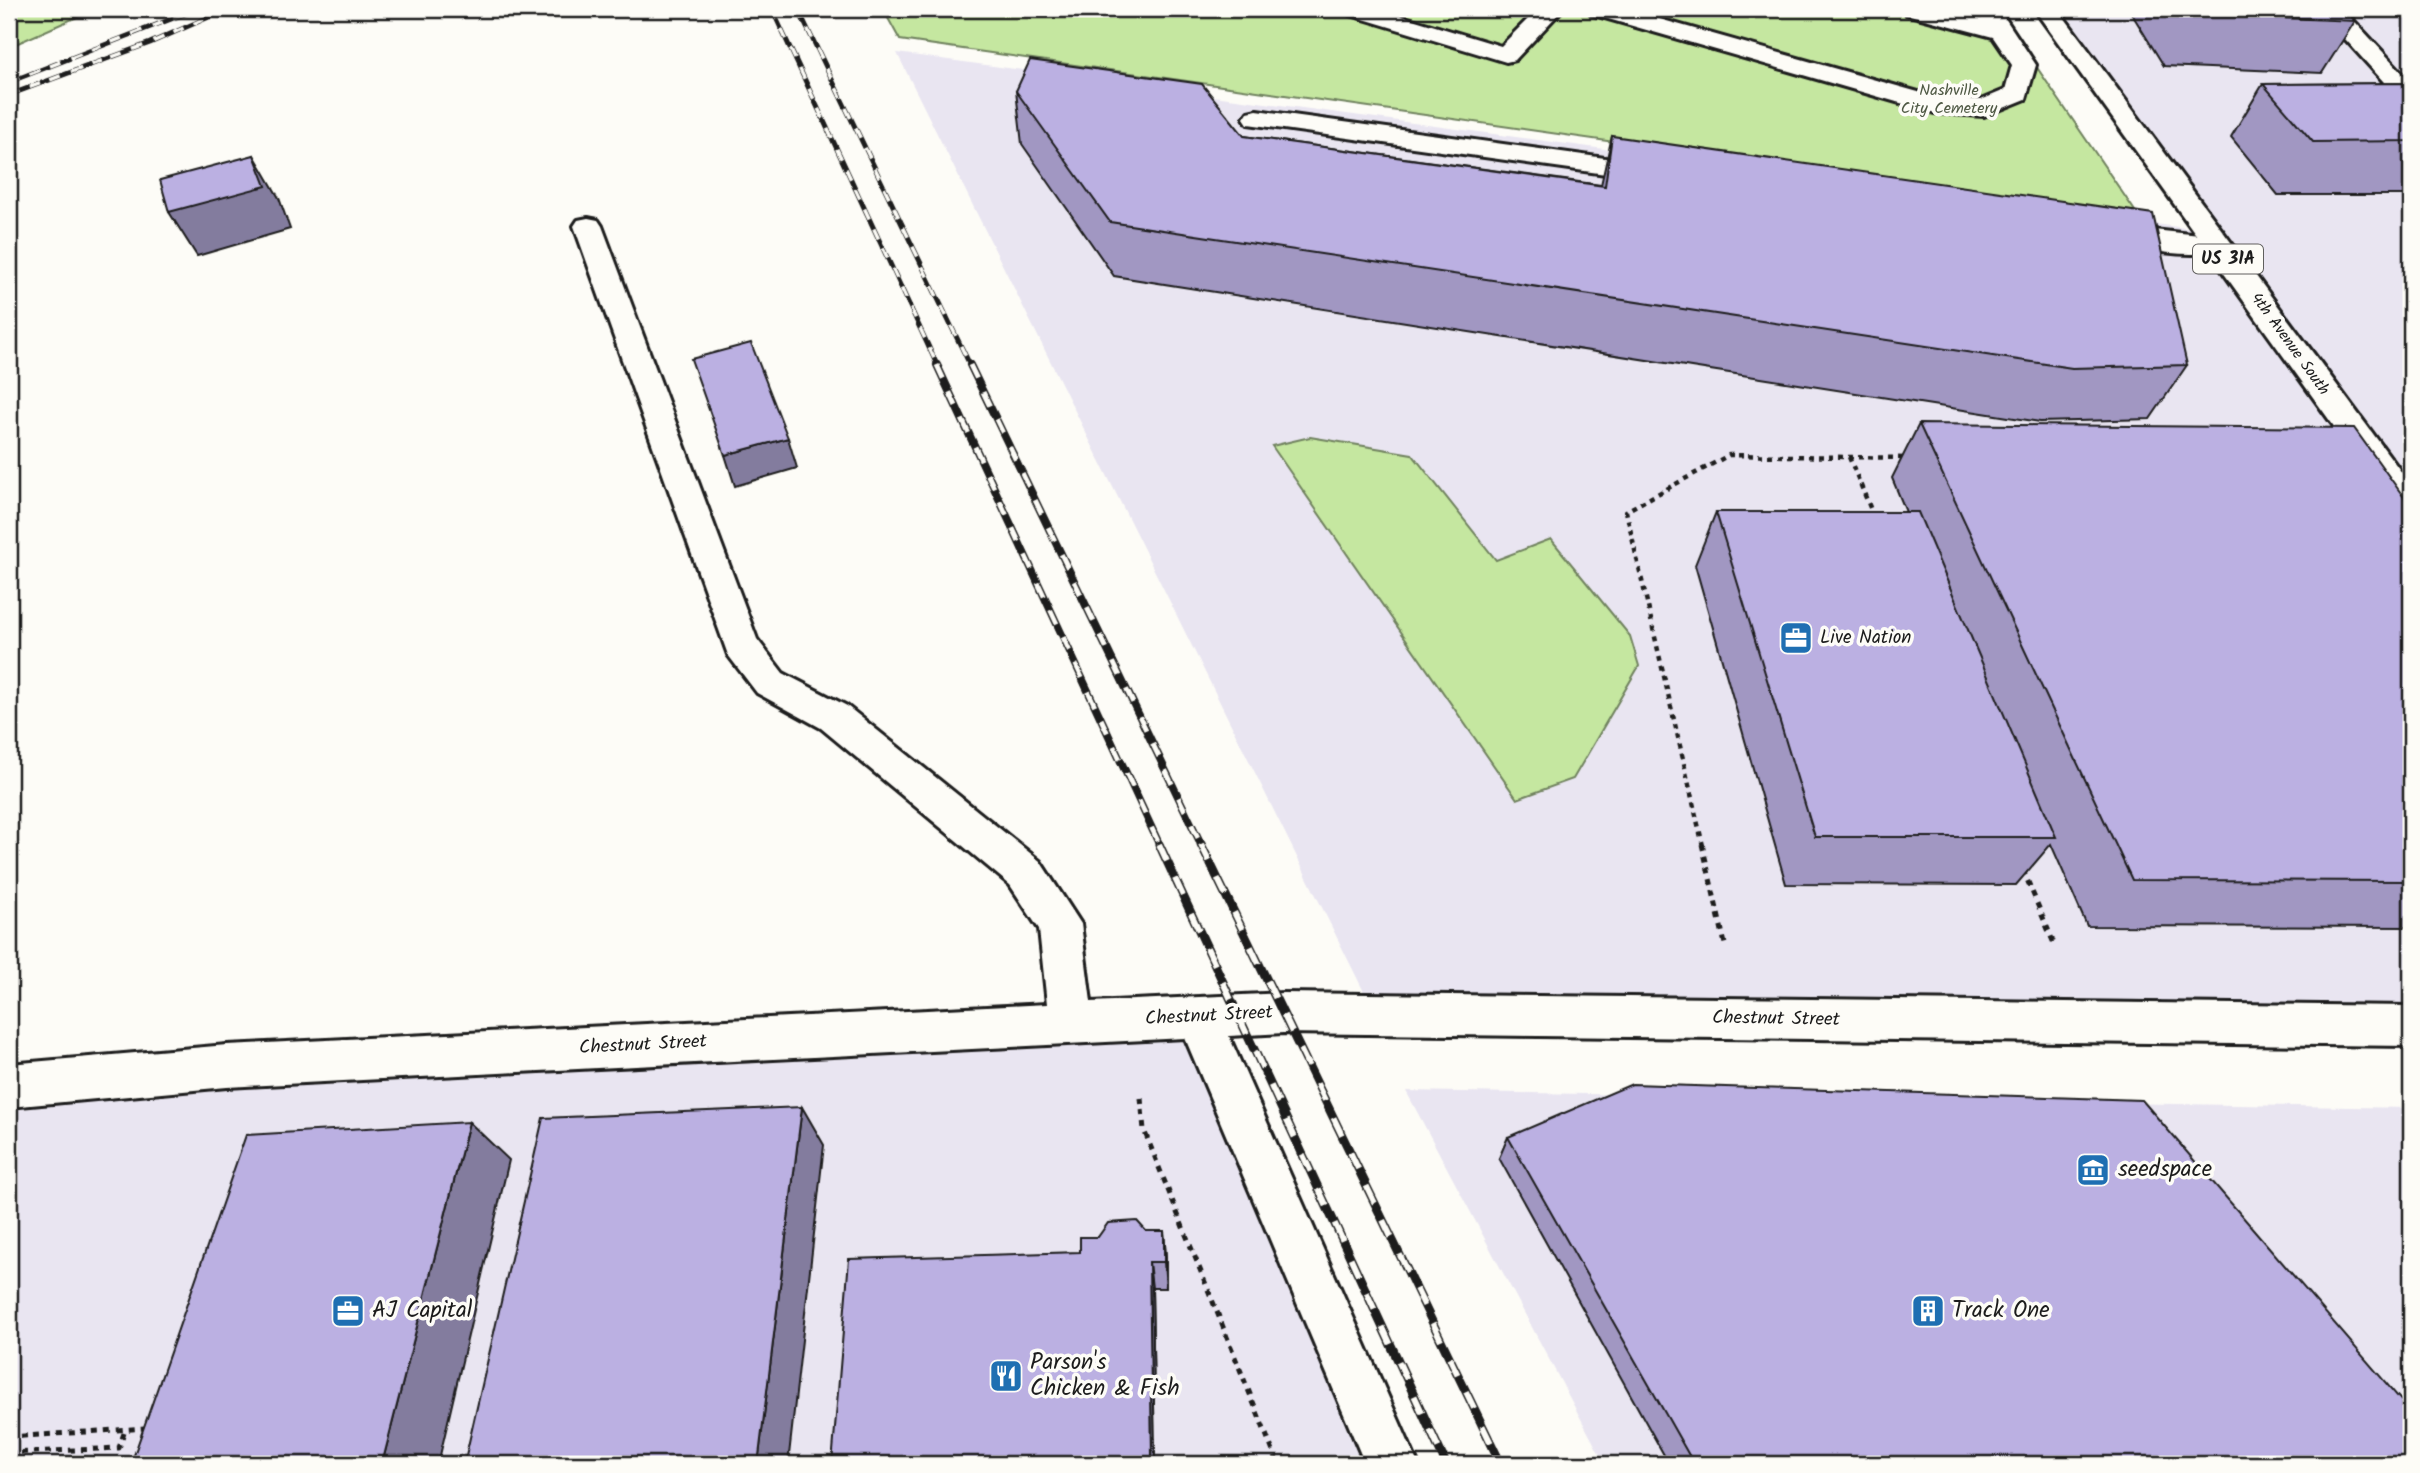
<svg xmlns="http://www.w3.org/2000/svg" width="2420" height="1473" viewBox="0 0 2420 1473" font-family="Kalam,sans-serif">
  <style>
    .built { fill: #e9e5f1 }
    .green { fill: #c5e7a0; stroke: #70825e; stroke-width: 2 }
    .lines { fill: none; stroke-linecap: round; stroke-linejoin: round }
    .minor-casing { stroke: #1c1c1c; stroke-width: 6 }
    .major-casing { stroke: #1c1c1c; stroke-width: 6 }
    .path-far1 { stroke: #1c1c1c; stroke-width: 4.5; stroke-dasharray: 5 5; stroke-linecap: butt }
    .path { stroke: #1c1c1c; stroke-width: 5; stroke-dasharray: 6 6; stroke-linecap: butt }
    .minor { fill: #fdfcf7; fill-rule: evenodd }
    .major { fill: #fdfcf7; fill-rule: evenodd }
    .rail-far2-casing { stroke: #1c1c1c; stroke-width: 5 }
    .rail-far1-casing { stroke: #1c1c1c; stroke-width: 8 }
    .rail-casing { stroke: #1c1c1c; stroke-width: 9 }
    .rail-far2 { stroke: #fdfcf7; stroke-width: 3.5; stroke-dasharray: 11; stroke-linecap: butt }
    .rail-far1 { stroke: #fdfcf7; stroke-width: 5; stroke-dasharray: 15; stroke-linecap: butt }
    .rail { stroke: #fdfcf7; stroke-width: 6; stroke-dasharray: 19; stroke-linecap: butt }
    .wall { fill: #a197c2; stroke: #1c1c1c; stroke-width: 2 }
    .shaded-wall { fill: #837b9e; stroke: #1c1c1c; stroke-width: 2 }
    .building { fill: #bbb0e2; stroke: #1c1c1c; stroke-width: 2 }
    .labels { text-anchor: middle; dominant-baseline: central; stroke-width: 7; stroke-linejoin: round; paint-order: stroke }
    .far-park-label { font-size: 16px; fill: #4f5944; stroke: #fdfcf7 }
    .far-street-label { font-size: 16px; fill: #1c1c1c; stroke: #fdfcf7 }
    .shield { fill: #fdfcf7; stroke: #605f5e; stroke-width: 2 }
    .shield-label { font-size: 18px; font-weight: bold; fill: #1c1c1c }
    .poi-label { font-size: 19px; fill: #1c1c1c; stroke: #fdfcf7; text-anchor: start }
    .street-label { font-size: 19px; fill: #1c1c1c; stroke: #fdfcf7 }
    .near-poi-label { font-size: 23px; fill: #1c1c1c; stroke: #fdfcf7; text-anchor: start }
  </style>
  <rect width="100%" height="100%" fill="#fdfcf7"/>
  <filter id="ink" filterUnits="userSpaceOnUse"><feTurbulence type="fractalNoise" baseFrequency=".0143" numOctaves="2"/><feDisplacementMap in="SourceGraphic" scale="14" xChannelSelector="R" yChannelSelector="G"/><feConvolveMatrix kernelMatrix="1 2 1 2 8 2 1 2 1" color-interpolation-filters="sRGB"/></filter>
  <g filter="url(#ink)">
    <g class="built">
      <path d="M2046,9H2411V1026L1375,1014L897,53L2207,231Z"/>
      <path d="M1198,1017L1392,1464H9V1086L227,1066Z"/>
      <path d="M1406,1091L2411,1108V1464H1605Z"/>
    </g>
    <g class="green">
      <path d="M9,9H95L9,47Z"/>
      <path d="M883,9H1997L2139,217L900,40Z"/>
      <path d="M1310,437L1412,454L1496,560L1551,539L1630,636L1639,666L1573,779L1517,799L1272,446Z"/>
    </g>
    <g class="lines">
      <defs>
        <g id="minor">
          <path d="M1343,9H1379L1501,46L1538,9H1563L1515,60L1506,62L1347,14Z"/>
          <path d="M1587,9H1624L1936,97L1981,100L2005,90L2012,65L1993,37L1906,14L1902,9H1941L1982,19L1975,9H1999L2036,65L2026,99L1984,116L1935,113L1591,14Z"/>
          <path d="M2318,9H2343L2411,82V105L2402,102Z"/>
          <path d="M1257,110L1656,165L1666,167L1670,173L1666,179L1656,181L1248,124L1244,118L1248,112Z"/>
          <path d="M588,218L598,220L602,226L757,639L783,673L847,706L1040,861L1081,924L1091,1002L1283,993L2411,1006V1046L1283,1033L1229,1036L1418,1464H1365L1185,1038L227,1087L9,1107V1064L227,1045L1047,1004L1039,929L1010,885L821,728L757,693L728,655L574,226L578,220Z"/>
          <path d="M2108,225L2227,238L2231,244L2227,250C2189,260 2136,249 2098,240L2094,234L2098,228Z"/>
        </g>
        <path id="major" d="M2034,9H2058L2411,485V521L2399,517Z"/>
      </defs>
      <use href="#minor" class="minor-casing"/>
      <use href="#major" class="major-casing"/>
      <g class="path-far1">
        <path d="M1849,457L1874,517"/>
        <path d="M1703,846L1626,511L1729,455L1907,458"/>
      </g>
      <g class="path">
        <path d="M1702,844L1725,944"/>
        <path d="M2023,870L2055,946"/>
        <path d="M1141,1098L1144,1130L1278,1464"/>
        <path d="M9,1437L146,1428"/>
        <path d="M9,1453L119,1448L125,1430"/>
      </g>
      <use href="#minor" class="minor"/>
      <use href="#major" class="major"/>
      <defs>
        <g id="rail-far2">
          <path d="M772,9L938,367"/>
          <path d="M798,9L971,367"/>
          <path d="M9,82L197,9"/>
          <path d="M9,95L150,43L227,9"/>
        </g>
        <g id="rail-far1">
          <path d="M937,365L1160,846"/>
          <path d="M970,365L1202,846"/>
        </g>
        <g id="rail">
          <path d="M1159,844L1446,1464"/>
          <path d="M1201,844L1501,1464"/>
        </g>
      </defs>
      <use href="#rail-far2" class="rail-far2-casing"/>
      <use href="#rail-far1" class="rail-far1-casing"/>
      <use href="#rail" class="rail-casing"/>
      <use href="#rail-far2" class="rail-far2"/>
      <use href="#rail-far1" class="rail-far1"/>
      <use href="#rail" class="rail"/>
    </g>
    <g class="wall">
      <path d="M2132,9H2345L2355,21L2322,73L2164,66L2130,11Z"/>
      <path d="M2411,83V195H2278L2231,137L2263,84Z"/>
      <path d="M1016,91L1244,136L1601,185L1612,136L2187,365L2150,419L2040,422L1114,276L1022,144Z"/>
      <path d="M1919,424L2411,507V927L2087,926L2051,844L2016,885L1786,884L1695,565L1716,512H1906L1892,478Z"/>
      <path d="M1508,1137L2411,1464H1669L1499,1158Z"/>
      <path d="M1146,1231H1164L1166,1258V1288H1152L1155,1464H832L1098,1237Z"/>
    </g>
    <g class="shaded-wall">
      <path d="M254,155L279,198L290,229L197,256L169,212Z"/>
      <path d="M788,438L797,468L735,486L725,455Z"/>
      <path d="M802,1107L824,1145L788,1464H758Z"/>
      <path d="M469,1122L509,1160L438,1464H382Z"/>
      <path d="M1164,1231L1166,1258V1288L1164,1262Z"/>
      <path d="M1149,1262L1152,1288L1155,1464H1153L1152,1457Z"/>
    </g>
    <g class="building">
      <path d="M2189,9H2345L2355,21L2192,14Z"/>
      <path d="M1030,60L1202,84L1244,136L1605,186L1612,136L2153,214L2187,365L2072,368L1110,222L1016,91Z"/>
      <path d="M2411,83V141L2313,142L2263,84Z"/>
      <path d="M254,155L266,186L169,212L160,180Z"/>
      <path d="M751,343L788,438L725,455L691,359Z"/>
      <path d="M1919,424L2354,428L2411,507V881L2132,880Z"/>
      <path d="M1716,512H1918L2056,837H1815Z"/>
      <path d="M1632,1084L2142,1100L2411,1412V1464H1694L1508,1137Z"/>
      <path d="M802,1107L758,1464H464L543,1118Z"/>
      <path d="M469,1122L382,1464H131L246,1135Z"/>
      <path d="M1137,1221L1146,1231H1164V1262H1149L1152,1457L1002,1464H832L849,1259L1080,1252V1237H1098L1108,1223Z"/>
    </g>
  </g>
  <defs>
    <symbol id="office-square" viewBox="-11 -11 22 22"><rect x="-9" y="-9" width="18" height="18" rx="4" fill="#1f6fb2" stroke="#fdfcf7"/><path d="M-6-3h4V-5.5h4V-3h4V5H-6ZM-1-4.5V-3h2v-1.5ZM-6 0V1H6V0Z" fill="#fff"/></symbol>
    <symbol id="museum-square" viewBox="-11 -11 22 22"><rect x="-9" y="-9" width="18" height="18" rx="4" fill="#1f6fb2" stroke="#fdfcf7"/><path d="M0-6L6-3V-2H-6V-3ZM-5-1h2V3h-2ZM-1-1h2V3h-2ZM3-1h2V3H3ZM-6 4H6V6H-6Z" fill="#fff"/></symbol>
    <symbol id="building-square" viewBox="-11 -11 22 22"><rect x="-9" y="-9" width="18" height="18" rx="4" fill="#1f6fb2" stroke="#fdfcf7"/><path d="M-4-6H4V6H1V3H-1V6H-4ZM-2.5-4.3h1.7v1.8h-1.7ZM.8-4.3h1.7v1.8H.8ZM-2.5-1h1.7V.8h-1.7ZM.8-1h1.7V.8H.8Z" fill="#fff"/></symbol>
    <symbol id="restaurant-square" viewBox="-11 -11 22 22"><rect x="-9" y="-9" width="18" height="18" rx="4" fill="#1f6fb2" stroke="#fdfcf7"/><path d="M-5-6h1v4h1v-4h1v4h1v-4h1v5L-1.5 .5V6h-2V.5L-5-1ZM5-6V6H3V1.5H1.5Q1.5-4 5-6Z" fill="#fff"/></symbol>
  </defs>
  <g fill-rule="evenodd">
    <use href="#office-square" x="1777" y="619" width="38" height="38"/>
    <use href="#museum-square" x="2074" y="1151" width="38" height="38"/>
    <use href="#office-square" x="329" y="1292" width="38" height="38"/>
    <use href="#building-square" x="1909" y="1292" width="38" height="38"/>
    <use href="#restaurant-square" x="987" y="1357" width="38" height="38"/>
  </g>
  <g class="labels">
    <g class="far-park-label">
      <text x="1949" y="90">Nashville<tspan x="1949" dy="18">City Cemetery</tspan></text>
    </g>
    <g class="far-street-label">
      <text transform="translate(2290 344) rotate(54)">4th Avenue South</text>
    </g>
    <rect class="shield" x="2193" y="244.5" width="70" height="29" rx="5"/>
    <g class="shield-label">
      <text x="2228" y="259">US 31A</text>
    </g>
    <g class="poi-label">
      <text x="1820" y="638">Live Nation</text>
    </g>
    <g class="street-label">
      <text transform="translate(1209 1016) rotate(-3)">Chestnut Street</text>
      <text transform="translate(1776 1019) rotate(1)">Chestnut Street</text>
      <text transform="translate(643 1045) rotate(-3)">Chestnut Street</text>
    </g>
    <g class="near-poi-label">
      <text x="2118" y="1170">seedspace</text>
      <text x="372" y="1311">AJ Capital</text>
      <text x="1952" y="1311">Track One</text>
      <text x="1030" y="1363">Parson's<tspan x="1030" dy="26">Chicken &amp; Fish</tspan></text>
    </g>
  </g>
  <rect width="2420" height="1473" fill="none" stroke="#fdfcf7" stroke-width="35"/>
  <rect x="18" y="18" width="2385" height="1438" fill="none" stroke="#1c1c1c" stroke-width="2.5" filter="url(#ink)"/>
</svg>
